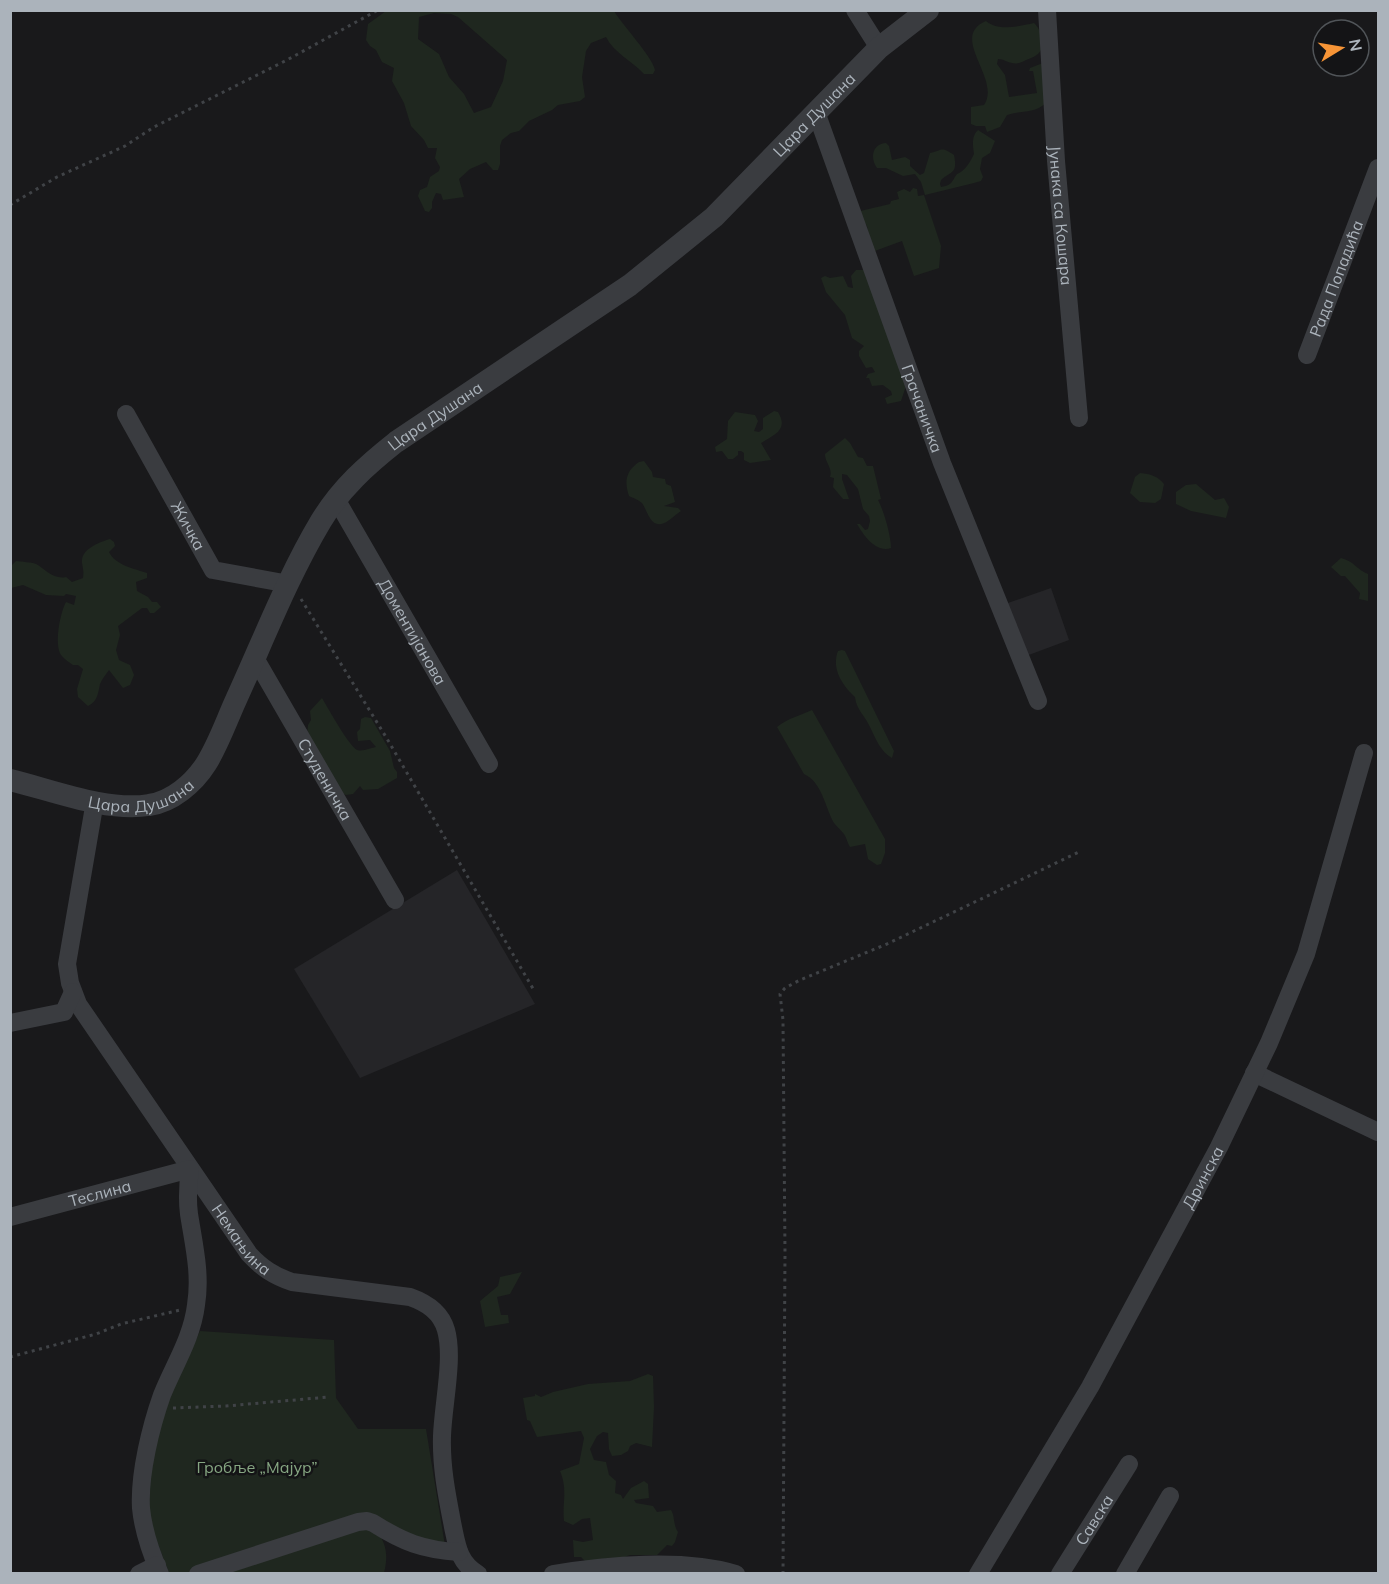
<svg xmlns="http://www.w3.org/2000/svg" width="1389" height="1584" viewBox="0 0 1389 1584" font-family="Mulish,sans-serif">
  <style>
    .built { fill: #252528 }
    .green { fill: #1f271f; fill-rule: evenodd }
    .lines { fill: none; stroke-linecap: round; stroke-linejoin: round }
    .path { stroke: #404347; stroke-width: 3; stroke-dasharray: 3 4.5; stroke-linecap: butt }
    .minor { stroke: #3a3c40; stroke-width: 18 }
    .tertiary { stroke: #3a3c40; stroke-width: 22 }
    .labels { text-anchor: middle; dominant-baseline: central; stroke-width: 5; stroke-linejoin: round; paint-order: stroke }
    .street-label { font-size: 16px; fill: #abb3bb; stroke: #141416 }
    .park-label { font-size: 16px; fill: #86a682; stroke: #141416 }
  </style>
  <rect width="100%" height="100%" fill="#19191b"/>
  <g class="built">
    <path d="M1051,588L1069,640L1026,656L1005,604Z"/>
    <path d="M457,870L535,1004L360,1078L294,969Z"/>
  </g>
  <g class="green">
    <path d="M386,11H614C623,26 652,56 655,70L653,74H644C632,61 614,53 606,37L591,43L586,51L582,77L585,97L580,101L558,105L552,110L529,121L519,131L511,133L502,140L500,146V164L498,170H493L486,162L470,169L459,179L464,197L443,200L441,194L436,193L432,202V208L429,212L425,211L418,196L420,190L427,187L430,177L439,171L440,167L435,158L437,148H428L424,140L411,126L404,103L392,81L394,68L382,62L376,50L370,46L366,40L368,24ZM434,13L451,14L458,17L507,60L503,81L491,107L474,113L464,94L449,77L439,54L418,39L419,17Z"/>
    <path d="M986,21C999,32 1019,26 1034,23C1045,34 1047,53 1031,58C1025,60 1019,65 1012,63C1006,62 1004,59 998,59L997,64L1005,75L1009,97L1037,93L1033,71H1029L1030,68L1043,63L1046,103C1034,114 1021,110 1007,115L1000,127L987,132L985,126H976L971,124V107L984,105C1002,79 948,37 986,21Z"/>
    <path d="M978,130L995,141L990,153L982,158L980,169L983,177L981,181L974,183L925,195L921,182L915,174L903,176L886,168H877C870,158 872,144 886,143L889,146L892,160L905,157L910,160V166L920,175L924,173L930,153C943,150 941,146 954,155C958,174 951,171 941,180L940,184L941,187C953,185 951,182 957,174C964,172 971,161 974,154C973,146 971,136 978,130Z"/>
    <path d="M913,188L917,189L918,196L924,195L941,246L939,268L914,276L902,241L872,252L867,226L856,212L890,204L891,201L899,199L897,192L904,189L910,192Z"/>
    <path d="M867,267L907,383L901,401L887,404L885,398L892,395L891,391L883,385L872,386L869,378H866L868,374L875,372L872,367L866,368L859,356V351L864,346L852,338L845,315L826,292L821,278L825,276L830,278L843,276L848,287L853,288L851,276L856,270H862Z"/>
    <path d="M774,411L778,412C789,430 774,435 761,443L771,460L750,463L744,460V453L741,451H738V455L733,459H728L722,451L716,452L715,447L727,439L728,421L735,412L755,415L758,421L754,431L759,432L763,429V418Z"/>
    <path d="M845,438L850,443L858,457L863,458L867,466H873L881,499L878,500C884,511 891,536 891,548C876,553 864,536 857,524H860L865,530L868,529L870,521L869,516L863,509L858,489L847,475L842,474V479L849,499H843L833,487L834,478L830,477C833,468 825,463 825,454Z"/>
    <path d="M644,461L652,472L653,477L665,479L666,484L671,486L675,502L664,506L678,508L681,511C676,514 666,524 661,524C650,526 647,510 642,503C639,500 633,498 629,496C624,481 626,471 639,462Z"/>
    <path d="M1140,473C1151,474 1157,476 1164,484L1161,499L1155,503L1140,502L1130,493L1135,477Z"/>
    <path d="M1196,484L1215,500L1224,498L1229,507L1226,518L1191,511L1176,504V492L1186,485Z"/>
    <path d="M110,539L114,542L115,546L109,552C115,565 135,569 147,573V578L136,582L137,591L148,597L152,602H157L161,607L154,613H150L147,608H142L118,626L120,635L116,650L119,660L130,665L134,675L130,685L123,688L109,670C106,674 102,679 100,684C98,693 98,701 88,706L78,697L77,689L83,669L78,665H73C69,662 64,659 61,655C54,644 60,613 66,602L74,605L76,596L66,594L64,596L46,595L23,585L11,588V566L16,561C22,562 31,562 36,564C45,569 54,580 66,577L72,582L83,578C84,571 83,569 82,563C80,549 100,542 110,539Z"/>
    <path d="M1341,558C1354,561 1357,570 1368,574V601L1359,599L1360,593L1345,576H1341L1331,567Z"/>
    <path d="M842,650L845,651L890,743L894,751L892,758C880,751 876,739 870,727C865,716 856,709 855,697C843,686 831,669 838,651Z"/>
    <path d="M322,698C328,708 349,746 357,750C364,752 369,748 376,747L370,740L358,741L357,732L360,729L361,719L365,717L371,718L390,751L394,768L397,772V778L378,789L363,790L360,786L353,794L346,795L340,792L307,735L308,725L311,720L310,711Z"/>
    <path d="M812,710L885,839V853L881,864L877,865L868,859L865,844L850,847C847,843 847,838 844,834C841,830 837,827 834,823C825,807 822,782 804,774L777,727C788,718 799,716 812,710Z"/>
    <path d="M522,1272L510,1294L497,1297L501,1315H508L509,1323L485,1327L480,1301L498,1286L500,1277Z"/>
    <path d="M200,1331L334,1340L336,1398L358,1429H426L447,1558L378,1532C387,1546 388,1557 384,1573H169L148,1518L152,1451L171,1394Z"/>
    <path d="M648,1374L653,1376L654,1407L652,1447L636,1443L630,1446L628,1451L621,1455L612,1456L609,1449L608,1433L603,1432L597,1436L590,1449L594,1460L606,1462L609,1475L616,1481L615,1493L621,1495L623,1499L631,1488L644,1481L648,1484L649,1498L634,1500L636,1503L653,1506L657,1512L671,1510C675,1516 673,1525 678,1532L675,1542L672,1546L667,1545L657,1555H630L617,1560L586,1562L581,1557H574L573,1540L583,1542L593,1540L590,1518L582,1519L573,1525L564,1521C562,1502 568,1490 560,1471L579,1464L584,1438L581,1431L537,1437L530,1421L527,1420L523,1398L535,1396V1394L541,1397L553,1392L588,1384L630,1381Z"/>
  </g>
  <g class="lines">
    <g class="path">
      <path d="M10,205L57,177L125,146L154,127L287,60L378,10"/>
      <path d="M301,599L386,737L535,992"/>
      <path d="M10,1357L96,1334L121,1324L180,1310"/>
      <path d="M173,1408L226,1406L329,1397"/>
      <path d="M783,1574L785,1253L783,1020L780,994L785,988L800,980L887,944L1081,851"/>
    </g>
    <g class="minor">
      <path d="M855,10L879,48"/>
      <path id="s1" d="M1047,10L1056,161L1079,418"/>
      <path id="s2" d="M816,112L942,463L1038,701"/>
      <path id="s3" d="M1307,355L1378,168"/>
      <path id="s4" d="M126,414L213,570L289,584"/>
      <path id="s5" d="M336,499L489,764"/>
      <path id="s6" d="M255,658L395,900"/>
      <path id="s7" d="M95,801L67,964L70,983L78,1004L249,1254C262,1268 274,1276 292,1282L410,1297C427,1303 441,1312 446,1330C454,1358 443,1405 442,1436C441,1467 447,1496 453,1527C457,1546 459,1563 478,1574"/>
      <path d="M10,1023L64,1012L73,992"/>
      <path d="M1254,1073L1378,1132"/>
      <path id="s8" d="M10,1217L190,1169C188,1184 187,1199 189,1214C194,1246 201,1274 196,1305C192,1338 174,1365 162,1395C151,1426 139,1474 141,1508C143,1530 151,1553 160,1574"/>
      <path d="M139,1574L157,1565"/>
      <path d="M198,1574L358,1522L367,1521L373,1523C403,1542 423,1550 459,1552"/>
      <path d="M553,1574C606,1565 684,1558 736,1574"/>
      <path id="s9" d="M978,1574L1090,1387L1219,1147L1269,1043L1306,954L1364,753"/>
      <path id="s10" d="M1060,1574L1129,1464"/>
      <path d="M1125,1574L1170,1496"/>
    </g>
    <path class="tertiary" id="s11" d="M10,780C52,790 106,812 149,805C172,802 194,783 206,764C218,745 226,722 235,702C263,641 287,578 321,521C341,488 367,465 396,442L630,285L714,217L879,48L928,10"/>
  </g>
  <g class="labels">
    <g class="street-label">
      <text stroke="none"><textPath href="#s11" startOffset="1126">Цара Душана</textPath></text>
      <text stroke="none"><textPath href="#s1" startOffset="206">Јунака са Кошара</textPath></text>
      <text stroke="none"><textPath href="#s3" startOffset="82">Рада Попадића</textPath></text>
      <text stroke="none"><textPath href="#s2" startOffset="315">Грачаничка</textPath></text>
      <text stroke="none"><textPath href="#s11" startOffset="640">Цара Душана</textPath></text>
      <text stroke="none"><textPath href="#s4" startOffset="128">Жичка</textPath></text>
      <text stroke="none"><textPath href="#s5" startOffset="153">Доментијанова</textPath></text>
      <text stroke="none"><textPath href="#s6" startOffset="140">Студеничка</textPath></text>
      <text stroke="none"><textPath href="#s11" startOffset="136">Цара Душана</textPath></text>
      <text stroke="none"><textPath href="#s9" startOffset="456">Дринска</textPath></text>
      <text stroke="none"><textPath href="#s8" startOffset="93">Теслина</textPath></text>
      <text stroke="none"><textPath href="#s7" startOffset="494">Немањина</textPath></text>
      <text stroke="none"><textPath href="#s10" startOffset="64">Савска</textPath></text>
    </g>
    <g class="park-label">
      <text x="257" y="1467">Гробље „Мајур”</text>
    </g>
  </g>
  <rect width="1389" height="1584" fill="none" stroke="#abb3bb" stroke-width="24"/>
  <g transform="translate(1341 48) rotate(79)"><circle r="28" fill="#141416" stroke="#505458" stroke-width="1.5"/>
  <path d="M0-4.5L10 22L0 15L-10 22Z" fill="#f69436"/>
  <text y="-9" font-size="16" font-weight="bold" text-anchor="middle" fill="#abb3bb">N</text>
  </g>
</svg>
